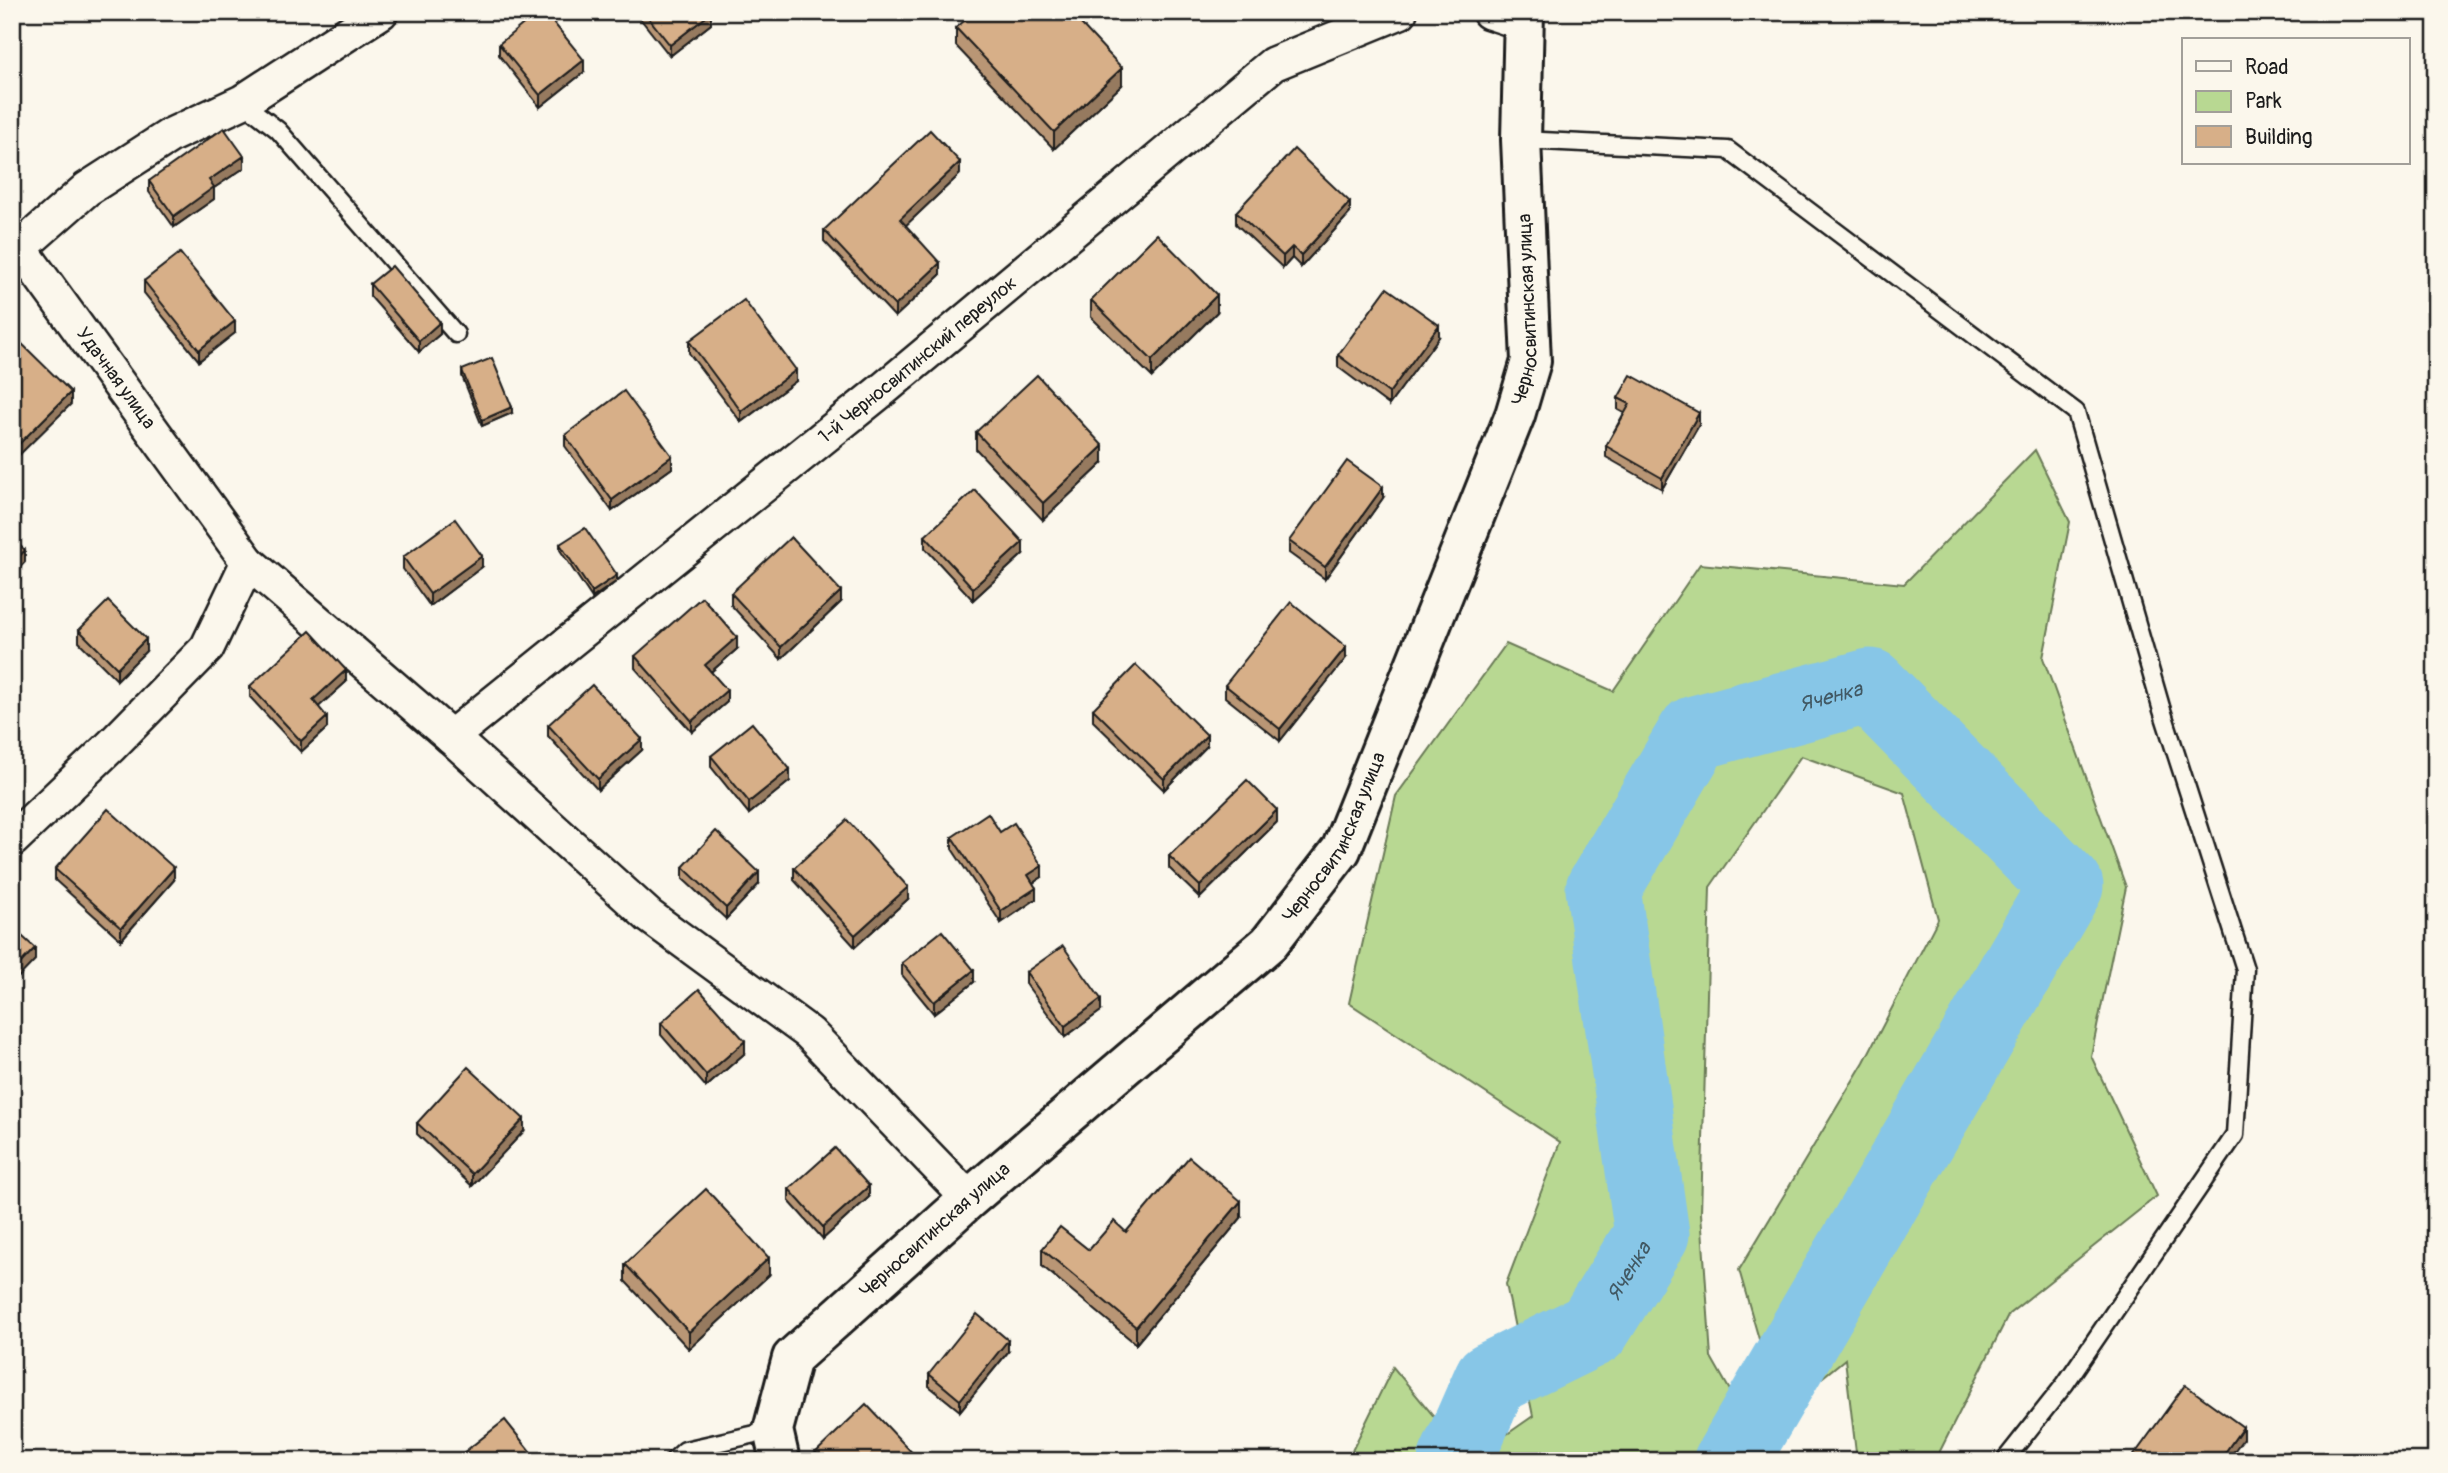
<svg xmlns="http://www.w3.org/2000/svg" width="2448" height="1473" viewBox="0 0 2448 1473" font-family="Pangolin,sans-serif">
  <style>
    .green { fill: #b8d892; stroke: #6a7a57; stroke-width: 2 }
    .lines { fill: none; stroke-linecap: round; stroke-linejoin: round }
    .river { stroke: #87c6e7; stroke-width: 75 }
    .service-casing { stroke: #1c1c1c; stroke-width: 21 }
    .minor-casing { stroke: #1c1c1c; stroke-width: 38 }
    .tertiary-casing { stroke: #1c1c1c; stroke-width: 44 }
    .service { stroke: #fbf7ec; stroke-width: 16 }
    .minor { stroke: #fbf7ec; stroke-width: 33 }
    .tertiary { stroke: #fbf7ec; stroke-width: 38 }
    .wall { fill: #b99675; stroke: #1c1c1c; stroke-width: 2 }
    .shaded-wall { fill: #967a5f; stroke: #1c1c1c; stroke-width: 2 }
    .building { fill: #d7af88; stroke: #1c1c1c; stroke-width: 2 }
    .labels { text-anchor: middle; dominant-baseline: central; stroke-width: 5; stroke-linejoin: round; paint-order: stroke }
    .street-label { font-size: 19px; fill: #1c1c1c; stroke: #fbf7ec }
    .water-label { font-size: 21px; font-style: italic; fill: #415863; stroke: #fbf7ec }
  </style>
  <rect width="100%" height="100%" fill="#fbf7ec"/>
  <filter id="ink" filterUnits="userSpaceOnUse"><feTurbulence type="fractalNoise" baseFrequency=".0143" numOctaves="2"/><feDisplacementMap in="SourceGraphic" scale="14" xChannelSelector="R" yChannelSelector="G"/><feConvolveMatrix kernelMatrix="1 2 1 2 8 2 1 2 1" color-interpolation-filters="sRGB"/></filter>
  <g filter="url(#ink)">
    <path class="green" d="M2035,450L2070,522L2043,658L2126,887L2091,1056L2157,1196L2009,1314L1935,1461H1857L1845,1359L1780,1412L1739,1270L1864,1062L1938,919L1904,793L1801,756L1710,887L1701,1213L1711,1357L1770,1461H1347L1393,1367L1470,1460L1533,1416L1506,1284L1560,1142L1349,1003L1396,796L1506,644L1613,691L1700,564L1904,584Z"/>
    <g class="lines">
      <path class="river" id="s1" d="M1455,1461L1491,1379L1593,1329L1652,1234L1603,889L1695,733L1870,686L2066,886L1731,1461"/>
      <defs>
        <g id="service">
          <path d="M242,102L278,130L456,334"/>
          <path d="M1521,140L1728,150L2076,412L2161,707L2245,969L2235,1135L2065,1384L2004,1461"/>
          <path d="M673,1461L685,1450L773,1430"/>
        </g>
        <g id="minor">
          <path d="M1489,12L1523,23"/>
          <path d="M248,562L451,737L649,916L809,1033L969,1199"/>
          <path id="s2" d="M451,737L886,387L1273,64L1400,12"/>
          <path d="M12,840L111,746L207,648L248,562L20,248L87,189L171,135L242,102L381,12"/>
        </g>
        <g id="tertiary">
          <path id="s3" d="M780,1461L773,1430L792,1358L969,1199L1269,943L1341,850L1515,415L1531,361L1521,140L1524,12"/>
        </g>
      </defs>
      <use href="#service" class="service-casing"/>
      <use href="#minor" class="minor-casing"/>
      <use href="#tertiary" class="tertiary-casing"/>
      <use href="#service" class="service"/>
      <use href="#minor" class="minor"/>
      <use href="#tertiary" class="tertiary"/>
    </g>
    <g class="wall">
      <path d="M635,12H710L711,24L670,56Z"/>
      <path d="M956,28L1122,85L1054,149L956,46Z"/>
      <path d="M499,44L584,72L540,107L499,55Z"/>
      <path d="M244,168L214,188V199L174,227L149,192V181Z"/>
      <path d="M960,174L905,226L940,275L895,317L824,241V230Z"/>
      <path d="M1236,212L1350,213L1301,267L1292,258L1283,268L1236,224Z"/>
      <path d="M144,281L235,333L199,361L144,293Z"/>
      <path d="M370,284L440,334L419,352L370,296Z"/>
      <path d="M1091,300L1217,312L1152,377L1091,317Z"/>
      <path d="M1439,337L1389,405L1338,367V355Z"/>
      <path d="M689,341L796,381L741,422L689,353Z"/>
      <path d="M462,370L512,413L482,426L462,376Z"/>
      <path d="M1618,398L1699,425L1662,489L1606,457V446L1624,413L1618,410Z"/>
      <path d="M976,432L1103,463L1043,520L976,449Z"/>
      <path d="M565,435L672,468L612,511L565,446Z"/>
      <path d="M1383,498L1325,579L1289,553V541Z"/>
      <path d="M925,536L1023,554L973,600L925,548Z"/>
      <path d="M560,544L617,581L592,598L560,550Z"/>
      <path d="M403,557L482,567L430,606L403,569Z"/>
      <path d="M731,593L841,602L781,659L731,605Z"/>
      <path d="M79,630L146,651L117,680L79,642Z"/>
      <path d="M737,649L711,672L727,702L692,732L635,668V656Z"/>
      <path d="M1346,658L1280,741L1225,697V685Z"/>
      <path d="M346,682L318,707L327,728L301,752L250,697V686Z"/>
      <path d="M1093,709L1207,746L1164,790L1093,721Z"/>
      <path d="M548,725L642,750L598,790L548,736Z"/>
      <path d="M711,756L790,781L749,814L711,767Z"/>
      <path d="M1277,822L1200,898L1169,868V856Z"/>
      <path d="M1000,832L1042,877L1033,883L1036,899L1001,923L952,849V837Z"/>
      <path d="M683,867L759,884L726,919L683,879Z"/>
      <path d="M794,868L908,899L855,947L794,880Z"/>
      <path d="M55,869L174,880L121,940L55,880Z"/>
      <path d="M902,963L974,982L934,1014L902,975Z"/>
      <path d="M1026,972L1101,1011L1065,1037L1026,984Z"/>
      <path d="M661,1023L745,1053L706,1087L661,1035Z"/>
      <path d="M417,1123L524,1131L472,1186L417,1134Z"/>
      <path d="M789,1189L869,1197L823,1239L789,1201Z"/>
      <path d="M1241,1218L1136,1344L1042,1266V1249L1089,1250L1126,1232Z"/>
      <path d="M625,1264L769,1275L689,1349L625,1281Z"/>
      <path d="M1008,1352L960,1411L929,1386V1374Z"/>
    </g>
    <g class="shaded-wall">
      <path d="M711,13V24L670,56V45Z"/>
      <path d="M584,60V72L540,107V95Z"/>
      <path d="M1122,68V85L1054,149V132Z"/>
      <path d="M244,156V168L214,188V199L174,227V216L209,180Z"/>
      <path d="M960,162V174L900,231V219Z"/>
      <path d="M1350,202V213L1301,267V255Z"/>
      <path d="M1292,247V258L1283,268V256Z"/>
      <path d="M940,263V275L895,317V306Z"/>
      <path d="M1217,295V312L1152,377V360Z"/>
      <path d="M235,321V333L199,361V350Z"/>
      <path d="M440,322V334L419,352V341Z"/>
      <path d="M1439,325V337L1389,405V393Z"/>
      <path d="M796,370V381L741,422V411Z"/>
      <path d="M71,392V404L12,462V451Z"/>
      <path d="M512,407V413L482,426V420Z"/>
      <path d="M1699,413V425L1662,489V478Z"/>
      <path d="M1103,446V463L1043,520V503Z"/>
      <path d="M672,456V468L612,511V500Z"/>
      <path d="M1383,487V498L1325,579V567Z"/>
      <path d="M1023,542V554L973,600V588Z"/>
      <path d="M25,550V562L13,575V563Z"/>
      <path d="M482,556V567L430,606V594Z"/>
      <path d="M20,569V581L12,589V577Z"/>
      <path d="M617,575V581L592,598V592Z"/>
      <path d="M841,591V602L781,659V647Z"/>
      <path d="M737,637V649L705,677V665Z"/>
      <path d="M146,639V651L117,680V668Z"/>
      <path d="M1346,647V658L1280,741V729Z"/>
      <path d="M346,670V682L313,712V700Z"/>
      <path d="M727,690V702L692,732V721Z"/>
      <path d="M327,717V728L301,752V741Z"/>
      <path d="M1207,735V746L1164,790V779Z"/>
      <path d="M642,739V750L598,790V779Z"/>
      <path d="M790,769V781L749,814V802Z"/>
      <path d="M1277,810V822L1200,898V886Z"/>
      <path d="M1042,866V877L1028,886V875Z"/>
      <path d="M174,868V880L121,940V928Z"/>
      <path d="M759,872V884L726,919V908Z"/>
      <path d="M908,887V899L855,947V935Z"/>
      <path d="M1036,888V899L1001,923V911Z"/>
      <path d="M35,948V960L12,984V972Z"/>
      <path d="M974,970V982L934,1014V1002Z"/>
      <path d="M1101,999V1011L1065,1037V1026Z"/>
      <path d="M745,1041V1053L706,1087V1075Z"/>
      <path d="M524,1119V1131L472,1186V1174Z"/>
      <path d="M869,1186V1197L823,1239V1227Z"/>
      <path d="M1241,1201V1218L1136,1344V1327Z"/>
      <path d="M769,1258V1275L689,1349V1332Z"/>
      <path d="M1008,1340V1352L960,1411V1400Z"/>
      <path d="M2243,1427V1439L2227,1461H2219Z"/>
    </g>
    <g class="building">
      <path d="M538,12H545L584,60L540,95L499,44Z"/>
      <path d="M644,12H710L711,13L670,45Z"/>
      <path d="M974,12H1070L1122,68L1054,132L956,28Z"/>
      <path d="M224,128L244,156L209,180L214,187L174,216L149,181Z"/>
      <path d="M930,130L960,162L900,219L940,263L895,306L824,230Z"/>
      <path d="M1294,149L1350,202L1301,255L1292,247L1283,256L1236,212Z"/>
      <path d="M1157,234L1217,295L1152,360L1091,300Z"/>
      <path d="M180,253L235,321L199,350L144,281Z"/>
      <path d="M392,266L440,322L419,341L370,284Z"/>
      <path d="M1387,288L1439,325L1389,393L1338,355Z"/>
      <path d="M744,300L796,370L741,411L689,341Z"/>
      <path d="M12,334L71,392L12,451Z"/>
      <path d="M492,358L512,407L482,420L462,370Z"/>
      <path d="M1037,375L1103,446L1043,503L976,432Z"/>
      <path d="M1631,375L1699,413L1662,478L1606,446L1630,404L1618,398Z"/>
      <path d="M624,391L672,456L612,500L565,435Z"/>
      <path d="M1347,461L1383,487L1325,567L1289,541Z"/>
      <path d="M975,490L1023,542L973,588L925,536Z"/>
      <path d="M455,519L482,556L430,594L403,557Z"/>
      <path d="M585,528L617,575L592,592L560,544Z"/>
      <path d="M791,537L841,591L781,647L731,593Z"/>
      <path d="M12,539L25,550L13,563L20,569L12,577Z"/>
      <path d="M702,597L737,637L705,665L727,690L692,721L635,656Z"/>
      <path d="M108,601L146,639L117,668L79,630Z"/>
      <path d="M1291,602L1346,647L1280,729L1225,685Z"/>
      <path d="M310,631L346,670L313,700L327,717L301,741L250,686Z"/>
      <path d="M1136,665L1207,735L1164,779L1093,709Z"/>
      <path d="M592,685L642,739L598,779L548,725Z"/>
      <path d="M752,723L790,769L749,802L711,756Z"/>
      <path d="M1247,780L1277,810L1200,886L1169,856Z"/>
      <path d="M108,809L174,868L121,928L55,869Z"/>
      <path d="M988,813L1000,832L1014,823L1042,866L1028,875L1036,888L1001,911L952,837Z"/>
      <path d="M847,820L908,887L855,935L794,868Z"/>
      <path d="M716,831L759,872L726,908L683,867Z"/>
      <path d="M12,927L35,948L12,972Z"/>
      <path d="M942,931L974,970L934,1002L902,963Z"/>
      <path d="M1063,946L1101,999L1065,1026L1026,972Z"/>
      <path d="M699,989L745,1041L706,1075L661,1023Z"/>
      <path d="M468,1067L524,1119L472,1174L417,1123Z"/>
      <path d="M835,1148L869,1186L823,1227L789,1189Z"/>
      <path d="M1189,1157L1241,1201L1136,1327L1042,1249L1060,1227L1089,1250L1114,1221L1126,1232Z"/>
      <path d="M706,1189L769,1258L689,1332L625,1264Z"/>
      <path d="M977,1314L1008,1340L960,1400L929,1374Z"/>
      <path d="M2185,1385L2243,1427L2219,1461H2136L2132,1458Z"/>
      <path d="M866,1404L920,1461H815L811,1457Z"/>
      <path d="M505,1420L538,1461H453Z"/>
    </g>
  </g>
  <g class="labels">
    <g class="street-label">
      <text stroke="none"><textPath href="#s3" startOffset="1432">Черносвитинская улица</textPath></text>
      <text stroke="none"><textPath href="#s2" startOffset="600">1-й Черносвитинский переулок</textPath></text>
      <text transform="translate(116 378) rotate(54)">Удачная улица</text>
      <text stroke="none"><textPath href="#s3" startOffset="864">Черносвитинская улица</textPath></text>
      <text stroke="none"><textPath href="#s3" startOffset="298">Черносвитинская улица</textPath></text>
    </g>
    <g class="water-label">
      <text stroke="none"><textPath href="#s1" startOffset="985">Яченка</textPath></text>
      <text stroke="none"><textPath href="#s1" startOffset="271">Яченка</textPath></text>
    </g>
  </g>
  <rect width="2448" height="1473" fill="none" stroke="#fbf7ec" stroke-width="42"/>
  <rect x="21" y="21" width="2406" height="1431" fill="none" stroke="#1c1c1c" stroke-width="2.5" filter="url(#ink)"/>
  <rect x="2182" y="38" width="228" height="126" fill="#fbf7ec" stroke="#a29f99" stroke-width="2"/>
  <rect x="2196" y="61" width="35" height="10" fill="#fbf7ec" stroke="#a29f99" stroke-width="2"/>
  <text x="2245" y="74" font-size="21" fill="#1c1c1c">Road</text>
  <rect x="2196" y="91" width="35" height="21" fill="#b8d892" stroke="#a29f99" stroke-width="2"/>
  <text x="2245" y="108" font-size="21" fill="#1c1c1c">Park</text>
  <rect x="2196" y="126" width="35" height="21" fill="#d7af88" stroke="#a29f99" stroke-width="2"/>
  <text x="2245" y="144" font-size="21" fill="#1c1c1c">Building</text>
</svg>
